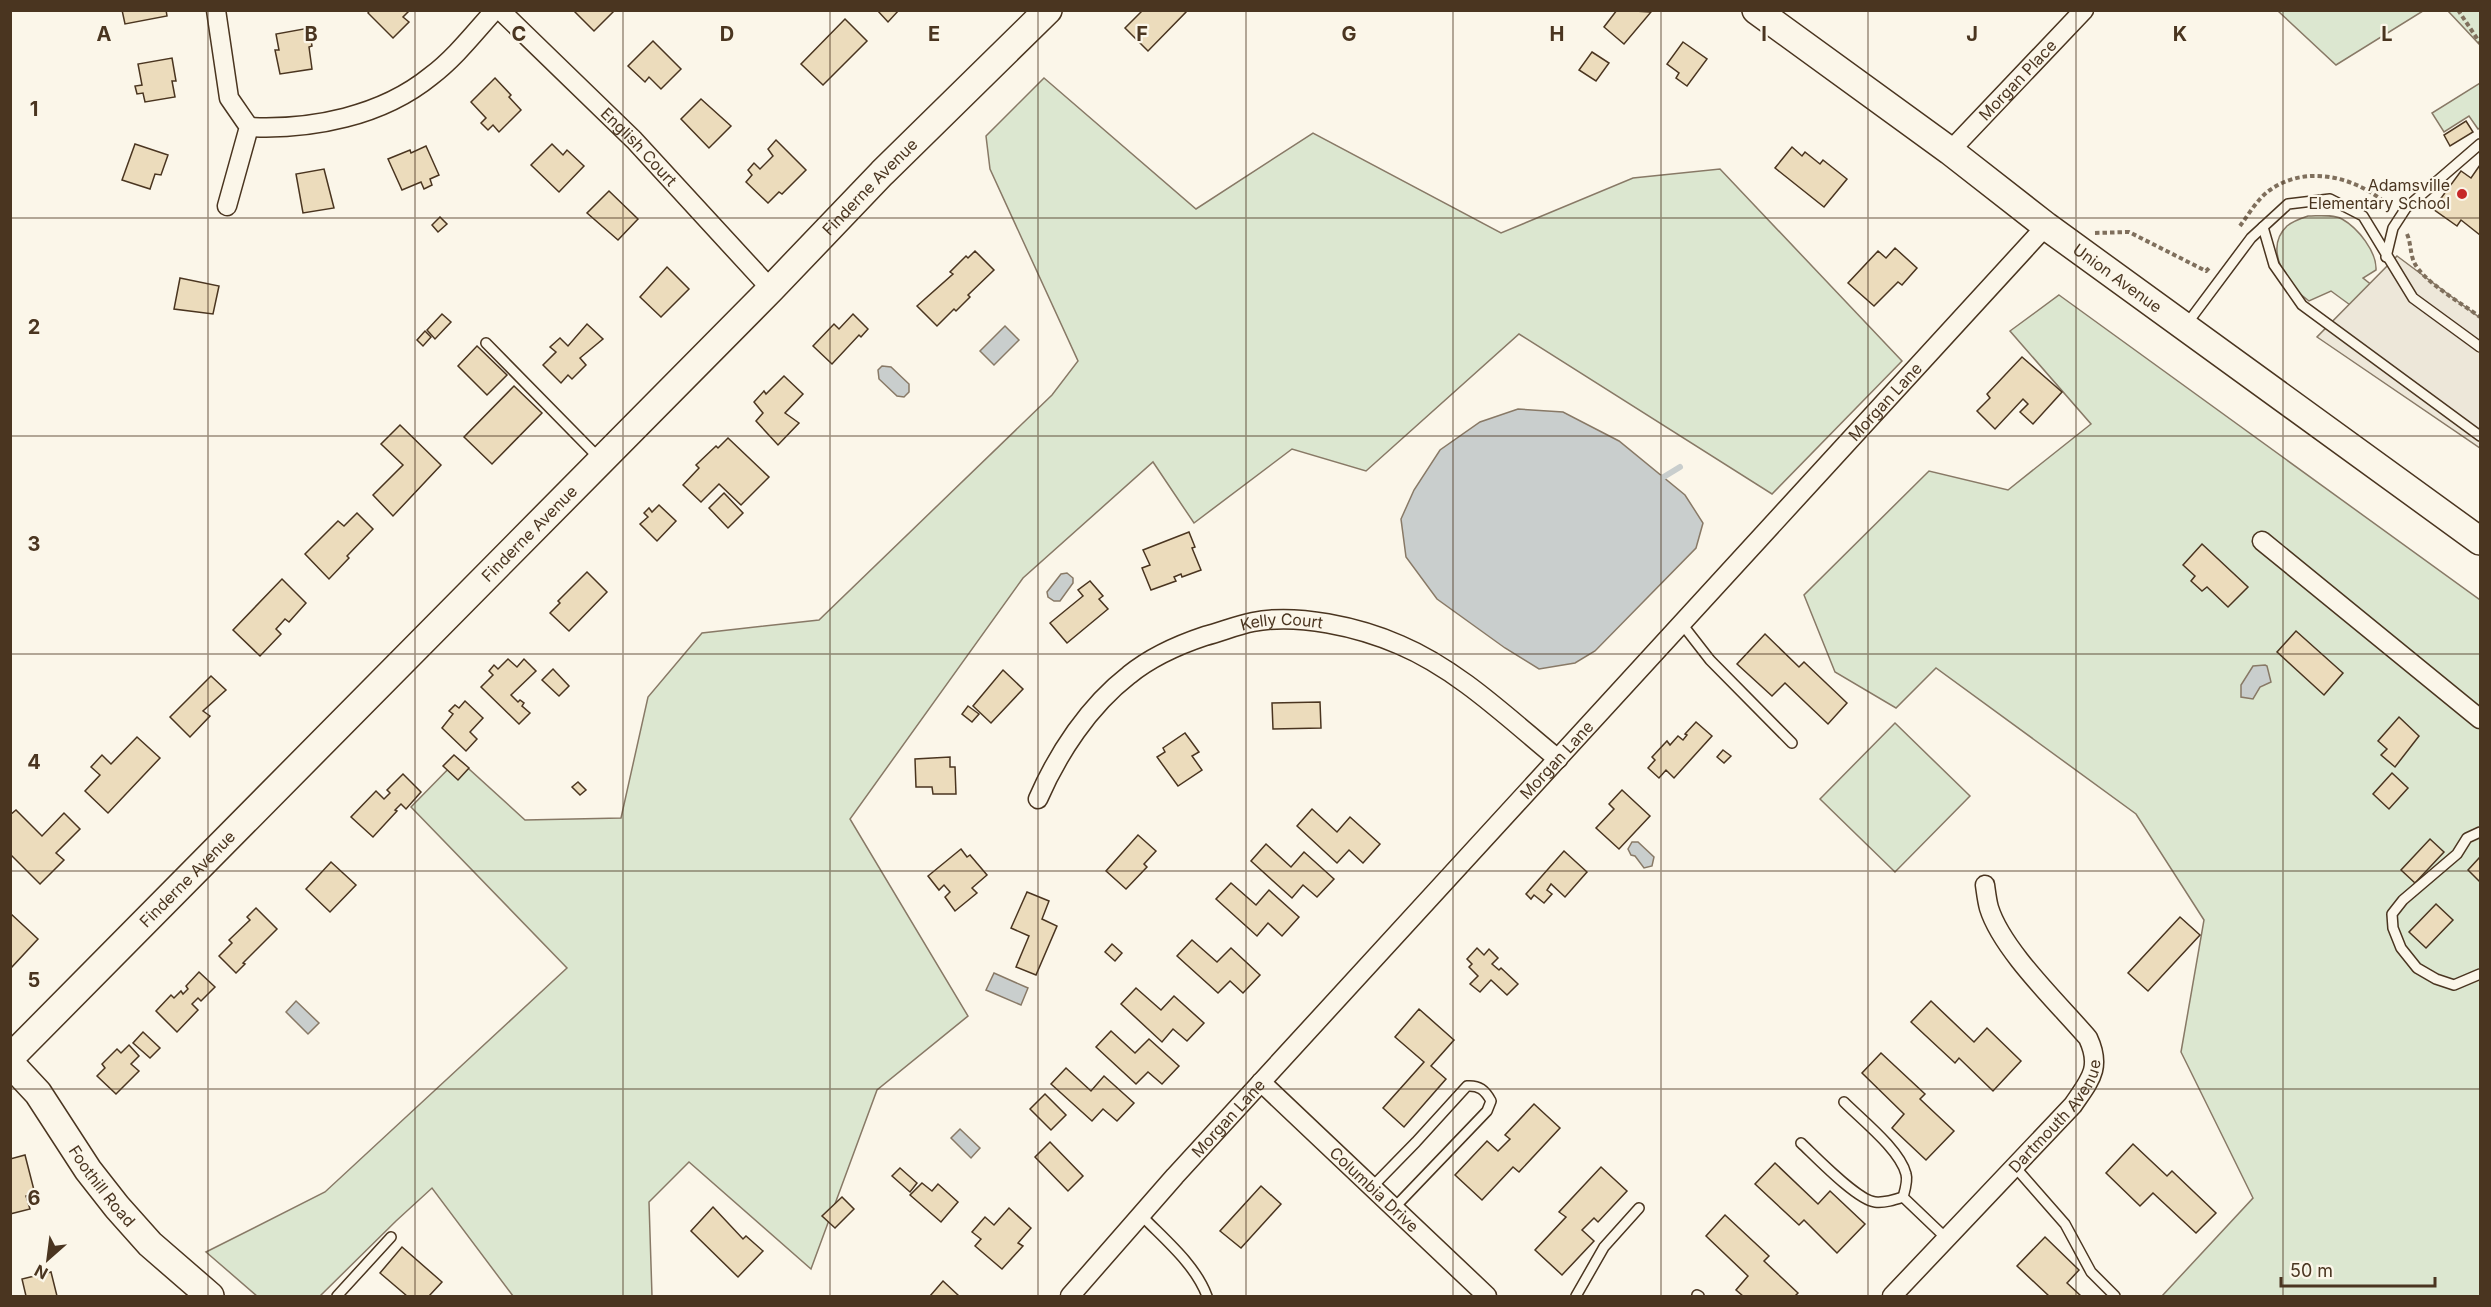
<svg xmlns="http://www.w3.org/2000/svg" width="2491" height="1307" viewBox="0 0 2491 1307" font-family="Inter,sans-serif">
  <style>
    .green { fill: #dce7d0; stroke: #887966; stroke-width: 1.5 }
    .parking { fill: #ede7d9; stroke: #887966; stroke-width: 1.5 }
    .water { fill: #c9cecd; stroke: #887966; stroke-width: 1.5 }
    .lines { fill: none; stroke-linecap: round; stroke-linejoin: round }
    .stream { stroke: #c9cecd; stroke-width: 6 }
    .building { fill: #ecdcbc; stroke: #4a3520; stroke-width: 1.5 }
    .lane-casing { stroke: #4a3520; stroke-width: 12 }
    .street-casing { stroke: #4a3520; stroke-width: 21 }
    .secondary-casing { stroke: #4a3520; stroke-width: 30 }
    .path { stroke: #7f6f5c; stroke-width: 4; stroke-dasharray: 4.5 3; stroke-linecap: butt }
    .lane { stroke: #fbf6e9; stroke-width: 9 }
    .street { stroke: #fbf6e9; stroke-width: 18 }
    .secondary { stroke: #fbf6e9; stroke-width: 27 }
    .grid { fill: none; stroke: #4a3520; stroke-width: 1.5; stroke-opacity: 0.55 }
    .poi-dot { fill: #c62828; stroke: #fbf6e9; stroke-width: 2 }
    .labels { text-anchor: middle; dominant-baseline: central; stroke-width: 4.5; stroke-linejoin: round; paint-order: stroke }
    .street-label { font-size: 16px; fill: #4a3520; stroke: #fbf6e9 }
    .poi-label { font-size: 16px; fill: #4a3520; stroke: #fbf6e9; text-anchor: end }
    .grid-label { font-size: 20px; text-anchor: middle; font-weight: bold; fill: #4a3520; stroke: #fbf6e9; stroke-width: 4.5; stroke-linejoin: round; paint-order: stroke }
  </style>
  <rect width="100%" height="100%" fill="#fbf6e9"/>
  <g class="green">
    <path d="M2278,11H2423L2336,65Z"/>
    <path d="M2448,11H2480V45Z"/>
    <path d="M1044,78L1196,209L1313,133L1501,233L1633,178L1720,169L1902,361L1772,494L1519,334L1366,471L1292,449L1194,523L1153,462L1023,578L850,819L968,1016L877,1090L811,1269L689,1162L649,1202L652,1296H513L432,1188L396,1221L320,1296H257L206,1252L325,1192L567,968L411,807L458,759L525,820L621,818L648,697L702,633L819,620L1052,395L1078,361L990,169L986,136Z"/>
    <path d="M2480,83V128L2478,129L2469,116L2444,132L2432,113Z"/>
    <path d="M2308,216C2319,216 2333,214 2342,219C2358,228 2377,252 2376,270L2363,278L2402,309L2480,400L2331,291L2309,301C2287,286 2263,249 2287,226C2293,221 2302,218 2308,216Z"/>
    <path d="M2059,295L2480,600V1296H2162L2253,1198L2181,1052L2204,920L2136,814L1936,668L1896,708L1835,672L1804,595L1929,471L2008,490L2091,424L2010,331Z"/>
    <path d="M1895,723L1970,796L1895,872L1820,799Z"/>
  </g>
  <path class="parking" d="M2397,256L2480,318V448L2317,337Z"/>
  <g class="water">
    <path d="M1005,326L1019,340L994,365L980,351Z"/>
    <path d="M882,366L891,367L909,384V392L904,397L897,396L879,379L878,370Z"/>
    <path d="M1518,409L1563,412L1619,441L1685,495L1703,523L1696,548L1595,651L1575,663L1539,669L1505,648L1437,599L1406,557L1401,519L1414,490L1440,450L1480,422Z"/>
    <path d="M1067,573L1073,578V583L1060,601H1054L1048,597L1047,592L1061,574Z"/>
    <path d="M2265,665L2267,666L2271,682L2260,687L2253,699L2241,697V685L2253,666Z"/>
    <path d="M1632,842H1638L1654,857L1652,866L1644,868L1635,856L1631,855L1628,849Z"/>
    <path d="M994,973L1028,988L1021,1005L986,990Z"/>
    <path d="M296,1001L319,1023L308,1034L286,1012Z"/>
    <path d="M960,1129L980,1148L971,1158L951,1138Z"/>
  </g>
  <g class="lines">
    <path class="stream" d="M1657,481L1680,467"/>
  </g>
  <g class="building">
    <path d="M122,10H166L167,16L125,24Z"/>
    <path d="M370,10H410L403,17L409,22L393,38L368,13Z"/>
    <path d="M573,10H615L594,31Z"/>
    <path d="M877,10H899L888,22Z"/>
    <path d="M1143,10H1185L1186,12L1148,51L1125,28Z"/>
    <path d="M1617,10L1651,12L1624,44L1604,27Z"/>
    <path d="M845,19L867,41L823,85L801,64Z"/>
    <path d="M309,28L312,46L309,47L312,69L280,74L275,50H279L276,34Z"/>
    <path d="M653,41L681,69L661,89L649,77L645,82L628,66Z"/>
    <path d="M1683,42L1707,59L1687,86L1676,78L1679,73L1667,64Z"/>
    <path d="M1592,52L1609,63L1596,81L1579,70Z"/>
    <path d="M172,58L176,81H172L175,97L145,102L143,93L137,94L135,86L142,85L138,64Z"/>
    <path d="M495,78L511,95L509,97L521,110L499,132L493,125L488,130L481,123L486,118L471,102Z"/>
    <path d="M701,99L731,126L709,148L681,119Z"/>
    <path d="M2466,121L2473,132L2450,146L2444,135Z"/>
    <path d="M776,140L806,170L782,194L779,192L768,203L746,182L752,175L748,170L754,163L760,169L773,156L768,149Z"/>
    <path d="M135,144L168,155L161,175L155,174L150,189L122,180Z"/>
    <path d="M552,144L563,155L567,150L584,166L559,192L531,165Z"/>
    <path d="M426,146L439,175L430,179L432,185L424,189L421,182L402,190L388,159L410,150L411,153Z"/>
    <path d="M1792,147L1802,156L1805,152L1820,164L1823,160L1847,179L1824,207L1775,168Z"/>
    <path d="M2480,165V235L2461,220L2457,226L2433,209L2461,171L2471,178Z"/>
    <path d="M324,169L334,208L303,213L296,174Z"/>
    <path d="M609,191L638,219L618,240L587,213Z"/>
    <path d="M440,217L447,224L438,232L432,225Z"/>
    <path d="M1895,248L1917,268L1902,285L1898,282L1874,306L1848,283L1878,251L1886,258Z"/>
    <path d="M975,251L994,270L968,295L970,297L956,311L954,309L937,326L917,306L953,274L950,272L966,256L968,258Z"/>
    <path d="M667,267L689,289L661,317L640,297Z"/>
    <path d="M180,278L219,286L213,314L174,309Z"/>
    <path d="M442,314L451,322L435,339L427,330Z"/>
    <path d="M853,314L868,329L861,337L859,335L832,364L813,346L834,324L839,329Z"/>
    <path d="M587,324L603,339L580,358L586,365L572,379L568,375L561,383L543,365L556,352L550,347L560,338L568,346Z"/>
    <path d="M425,331L431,337L423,346L417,340Z"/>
    <path d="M477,346L507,375L487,395L458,366Z"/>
    <path d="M2022,357L2062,392L2033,424L2020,412L2028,404L2023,399L1995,429L1977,411L1990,398L1987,394Z"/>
    <path d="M784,376L803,394L785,413L799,423L778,445L756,421L763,413L754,402L764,391L766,394Z"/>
    <path d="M514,386L542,413L492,464L464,437Z"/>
    <path d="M400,425L441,465L393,516L373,495L403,465L381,444Z"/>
    <path d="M728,438L769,477L741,505L719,484L701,502L683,485L699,468L696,465L716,446L718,448Z"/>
    <path d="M724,493L743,513L728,528L709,508Z"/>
    <path d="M659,505L676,521L657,541L640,524L648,517L644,513L649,508L652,512Z"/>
    <path d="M357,513L373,529L347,556L349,558L329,579L305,554L338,521L344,526Z"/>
    <path d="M1189,532L1195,547L1192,548L1201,570L1182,577L1181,574L1174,577L1176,581L1151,590L1142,568L1150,565L1143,550Z"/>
    <path d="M2202,544L2248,587L2228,607L2207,587L2202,591L2191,581L2195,576L2183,565Z"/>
    <path d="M587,572L607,592L569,631L550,613L560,603L558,601Z"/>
    <path d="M282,579L306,603L289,622L285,619L276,629L281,634L260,656L233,630Z"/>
    <path d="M1090,581L1103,596L1099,599L1108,609L1067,643L1050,623L1083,596L1078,590Z"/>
    <path d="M2296,631L2343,673L2324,695L2277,652Z"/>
    <path d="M1765,634L1799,667L1804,662L1847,703L1828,724L1785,683L1772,696L1737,664Z"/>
    <path d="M508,659L517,667L524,659L536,671L511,695L518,702L520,700L524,703L522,706L530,713L519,724L481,687L493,675L489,671L494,665L498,669Z"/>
    <path d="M553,669L569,686L559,696L542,680Z"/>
    <path d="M1003,670L1023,689L991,723L973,706Z"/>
    <path d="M211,676L226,690L203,711L210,716L190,737L170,717Z"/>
    <path d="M465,701L483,718L470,732L477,739L466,751L442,728L453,714L449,711L455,705L459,708Z"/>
    <path d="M1320,702L1321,728L1273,729L1272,703Z"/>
    <path d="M968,706L979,714L972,722L962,714Z"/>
    <path d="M2399,717L2419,736L2395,767L2381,755L2387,749L2378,741Z"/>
    <path d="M1696,722L1712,736L1674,778L1666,770L1659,778L1648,768L1655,760L1652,757L1667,741L1670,745L1678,736L1683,740L1687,735L1685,734Z"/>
    <path d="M1185,733L1199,752L1192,756L1202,770L1178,786L1157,757L1165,752L1163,748Z"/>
    <path d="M137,737L160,758L108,813L85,791L100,775L91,767L102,755L111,764Z"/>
    <path d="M1723,750L1731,756L1724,763L1717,757Z"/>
    <path d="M454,755L469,768L458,780L443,766Z"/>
    <path d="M950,757V767H955L956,794H933L932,787H916L915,759Z"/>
    <path d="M2392,773L2408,788L2389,809L2373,794Z"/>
    <path d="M403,774L421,792L406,809L401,804L395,810L397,811L373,837L351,817L376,791L384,799L390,793L387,790Z"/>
    <path d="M578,782L586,790L580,795L572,787Z"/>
    <path d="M1622,790L1650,816L1619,849L1596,828L1614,809L1609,804Z"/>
    <path d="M1312,809L1337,832L1350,817L1380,844L1363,863L1349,850L1337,863L1297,826Z"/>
    <path d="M16,810L42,836L64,813L80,829L56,853L64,860L40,884L10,854V815Z"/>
    <path d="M1138,835L1156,851L1144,864L1147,867L1126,889L1106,871Z"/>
    <path d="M2430,839L2444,852L2415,883L2401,870Z"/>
    <path d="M1266,844L1291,867L1304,852L1334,879L1317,897L1303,885L1292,898L1251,861Z"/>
    <path d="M961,849L967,857L970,855L987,875L972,888L977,893L955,911L945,897L950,892L944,885L939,890L928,876Z"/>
    <path d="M1564,851L1587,872L1565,897L1551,884L1547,890L1552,894L1544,903L1534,895L1531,899L1526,894Z"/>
    <path d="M2480,857V882L2468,870Z"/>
    <path d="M331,862L356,885L330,912L306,889Z"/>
    <path d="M1231,883L1256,905L1269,890L1299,917L1282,936L1268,923L1257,936L1216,899Z"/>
    <path d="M1027,892L1049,901L1042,919L1057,926L1036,975L1016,967L1029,936L1011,928Z"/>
    <path d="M2436,904L2453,920L2426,948L2409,932Z"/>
    <path d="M256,908L277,929L243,963L245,964L236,973L219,956L232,943L229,940L250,920L247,917Z"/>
    <path d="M10,913L38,939L10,969Z"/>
    <path d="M2180,917L2200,935L2148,991L2128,973Z"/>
    <path d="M1192,940L1217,962L1231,948L1260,975L1243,993L1230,981L1218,993L1177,956Z"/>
    <path d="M1112,944L1122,953L1115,961L1105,952Z"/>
    <path d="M1477,948L1484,955L1489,949L1498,958L1492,964L1499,970L1501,968L1518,984L1507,995L1491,980L1480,992L1470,984L1478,976L1469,967L1472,964L1467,959Z"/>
    <path d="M199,972L215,987L201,1001L198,998L192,1004L198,1010L177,1032L156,1011L171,995L174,998L181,991L183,994L188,989L186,986Z"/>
    <path d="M1136,988L1161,1010L1174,996L1204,1023L1187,1041L1173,1029L1162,1042L1121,1004Z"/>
    <path d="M1931,1001L1974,1042L1987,1028L2021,1061L1993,1091L1959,1058L1955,1063L1911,1022Z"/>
    <path d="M1419,1009L1454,1040L1431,1066L1446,1079L1404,1127L1383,1108L1424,1062L1395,1037Z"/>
    <path d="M1111,1031L1135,1053L1149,1039L1179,1066L1162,1084L1148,1072L1136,1084L1096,1047Z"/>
    <path d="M143,1032L160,1048L150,1058L133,1043Z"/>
    <path d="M129,1045L139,1056L131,1064L139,1071L116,1094L97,1076L105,1068L102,1064L117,1049L121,1053Z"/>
    <path d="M1881,1053L1925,1094L1920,1099L1954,1131L1926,1160L1892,1128L1904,1114L1862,1073Z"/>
    <path d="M1066,1068L1091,1091L1104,1076L1134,1103L1117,1121L1103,1109L1092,1121L1051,1084Z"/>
    <path d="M1045,1094L1066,1115L1051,1130L1030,1109Z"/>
    <path d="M1534,1104L1560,1128L1519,1172L1513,1167L1482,1200L1455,1175L1487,1141L1498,1151L1510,1139L1505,1135Z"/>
    <path d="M1050,1142L1083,1176L1068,1191L1035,1157Z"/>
    <path d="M2133,1144L2167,1176L2172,1171L2216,1213L2196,1233L2153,1193L2140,1206L2106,1173Z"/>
    <path d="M25,1155L35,1194L26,1196L30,1209L10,1214V1159Z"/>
    <path d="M1775,1163L1818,1204L1830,1191L1865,1224L1837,1253L1804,1220L1799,1225L1755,1184Z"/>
    <path d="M1601,1167L1627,1191L1598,1222L1594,1218L1582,1230L1594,1241L1562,1275L1535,1250L1566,1217L1559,1212Z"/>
    <path d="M900,1168L917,1183L910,1192L892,1176Z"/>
    <path d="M922,1183L932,1191L938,1184L958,1202L941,1222L910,1195Z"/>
    <path d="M1261,1186L1281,1204L1241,1248L1220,1231Z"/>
    <path d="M842,1197L854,1209L835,1228L822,1216Z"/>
    <path d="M713,1207L743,1239L746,1236L763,1251L738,1277L691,1231Z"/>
    <path d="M1009,1208L1031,1228L1018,1243L1023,1246L1002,1269L975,1246L981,1239L972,1232L985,1217L994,1225Z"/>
    <path d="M1725,1215L1769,1256L1764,1261L1798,1293L1795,1296H1743L1736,1290L1748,1276L1706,1236Z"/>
    <path d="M2045,1237L2079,1270L2067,1283L2081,1296H2049L2017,1266Z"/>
    <path d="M402,1247L442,1282L429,1296H407L380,1273Z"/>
    <path d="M51,1272L57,1296H26L22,1279Z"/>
    <path d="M943,1281L959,1296H930Z"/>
  </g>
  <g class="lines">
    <defs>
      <g id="lane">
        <path d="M2263,227L2274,265L2302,305L2480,436"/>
        <path d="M2386,257L2393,228L2406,208L2480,144"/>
        <path d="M2186,325L2251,238L2288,204L2330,199L2363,216L2413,298L2480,347"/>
        <path d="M486,343L600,459"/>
        <path d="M1682,624L1710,660L1792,743"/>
        <path d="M2480,832L2467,838L2457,854L2403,900L2392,914L2393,928L2401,948L2417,968L2436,979L2454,985L2480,974"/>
        <path d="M1844,1102C1862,1120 1900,1150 1906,1174C1908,1181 1905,1190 1903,1197L1947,1239"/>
        <path d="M1801,1143C1816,1157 1857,1200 1875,1202C1885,1203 1894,1200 1903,1197"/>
        <path d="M2015,1167L2065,1224L2091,1272L2115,1296"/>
        <path d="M1372,1187L1416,1142L1467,1086C1479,1085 1485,1090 1491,1101L1487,1111L1394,1208"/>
        <path d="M1141,1215C1165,1240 1195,1264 1207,1296"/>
        <path d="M1697,1295L1699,1296"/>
        <path d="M337,1296L391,1237"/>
        <path d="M1576,1296L1604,1247L1639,1208"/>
      </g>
      <g id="street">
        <path d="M216,10L229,98L249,127L227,206"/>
        <path id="s1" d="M500,10L634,140L771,289"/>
        <path d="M249,127C312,130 382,116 431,76C455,58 475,32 495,10"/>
        <path id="s2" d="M1950,151L2084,10"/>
        <path d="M2262,541L2480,719"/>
        <path id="s3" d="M1038,799C1058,753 1089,706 1129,675C1151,657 1178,645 1205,636C1221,632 1237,625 1253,622C1297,613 1359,627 1400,645C1459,670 1509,719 1558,759"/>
        <path id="s4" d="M1261,1082L1487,1296"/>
        <path id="s5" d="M1070,1296L1175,1176L2046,226"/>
        <path id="s6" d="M1892,1296L2073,1105C2090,1080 2102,1068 2088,1038C2058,1003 2002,950 1989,908C1987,901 1986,892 1985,885"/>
      </g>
      <g id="secondary">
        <path id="s7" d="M1756,10L1950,151L2046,226L2480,541"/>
        <path id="s8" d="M10,1058L771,289L882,173L1048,10"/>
        <path id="s9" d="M10,1063L38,1093L88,1170L117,1207L150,1244L210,1296"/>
      </g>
    </defs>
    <use href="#lane" class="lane-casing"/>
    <use href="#street" class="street-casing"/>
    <use href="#secondary" class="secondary-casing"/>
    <g class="path">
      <path d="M2458,10L2480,43"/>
      <path d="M2240,226C2249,214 2258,198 2270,190C2308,163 2360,178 2391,208"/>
      <path d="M2095,233L2129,232L2206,271L2209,268"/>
      <path d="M2407,234C2411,243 2410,253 2414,262C2422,281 2463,304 2480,317"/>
    </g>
    <use href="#lane" class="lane"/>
    <use href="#street" class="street"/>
    <use href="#secondary" class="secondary"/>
  </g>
  <path class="grid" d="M208,10V1296M415,10V1296M623,10V1296M830,10V1296M1038,10V1296M1246,10V1296M1453,10V1296M1661,10V1296M1868,10V1296M2076,10V1296M2283,10V1296M10,218H2480M10,436H2480M10,654H2480M10,871H2480M10,1089H2480"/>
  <circle class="poi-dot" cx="2462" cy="194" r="6"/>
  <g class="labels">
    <g class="street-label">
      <text stroke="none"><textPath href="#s2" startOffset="98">Morgan Place</textPath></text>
      <text stroke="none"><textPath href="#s1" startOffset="195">English Court</textPath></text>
      <text stroke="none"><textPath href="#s8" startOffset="1224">Finderne Avenue</textPath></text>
      <text stroke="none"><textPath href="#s7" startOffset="450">Union Avenue</textPath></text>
      <text stroke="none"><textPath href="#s5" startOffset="1210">Morgan Lane</textPath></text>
      <text stroke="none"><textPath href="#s8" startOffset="738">Finderne Avenue</textPath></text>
      <text stroke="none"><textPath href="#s3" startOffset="320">Kelly Court</textPath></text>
      <text stroke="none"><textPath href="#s5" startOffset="724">Morgan Lane</textPath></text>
      <text stroke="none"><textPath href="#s8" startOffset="252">Finderne Avenue</textPath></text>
      <text stroke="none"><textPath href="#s6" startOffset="244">Dartmouth Avenue</textPath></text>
      <text stroke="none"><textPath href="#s5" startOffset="238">Morgan Lane</textPath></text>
      <text stroke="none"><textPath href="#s9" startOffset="154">Foothill Road</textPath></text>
      <text stroke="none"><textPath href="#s4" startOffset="156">Columbia Drive</textPath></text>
    </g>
    <g class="poi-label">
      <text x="2450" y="185">Adamsville<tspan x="2450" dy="18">Elementary School</tspan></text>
    </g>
  </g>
  <g class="grid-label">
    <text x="104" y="41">A</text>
    <text x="311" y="41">B</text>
    <text x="519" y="41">C</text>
    <text x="727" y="41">D</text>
    <text x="934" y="41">E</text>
    <text x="1142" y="41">F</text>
    <text x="1349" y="41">G</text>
    <text x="1557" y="41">H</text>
    <text x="1764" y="41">I</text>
    <text x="1972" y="41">J</text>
    <text x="2180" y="41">K</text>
    <text x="2387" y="41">L</text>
    <text x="34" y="116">1</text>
    <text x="34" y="334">2</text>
    <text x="34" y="551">3</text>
    <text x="34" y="769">4</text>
    <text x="34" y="987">5</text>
    <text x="34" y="1205">6</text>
  </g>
  <rect width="2491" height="1307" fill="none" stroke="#4a3520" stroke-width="24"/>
  <g transform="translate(48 1259) rotate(208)" stroke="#fbf6e9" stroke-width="4.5" paint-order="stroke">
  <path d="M0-4.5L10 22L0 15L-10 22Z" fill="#4a3520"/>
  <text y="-9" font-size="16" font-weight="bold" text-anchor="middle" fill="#4a3520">N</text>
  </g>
  <path d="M2281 1277v9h154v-9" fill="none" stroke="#4a3520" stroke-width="3"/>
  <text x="2290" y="1277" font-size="18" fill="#4a3520" stroke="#fbf6e9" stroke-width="4.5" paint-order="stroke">50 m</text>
</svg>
